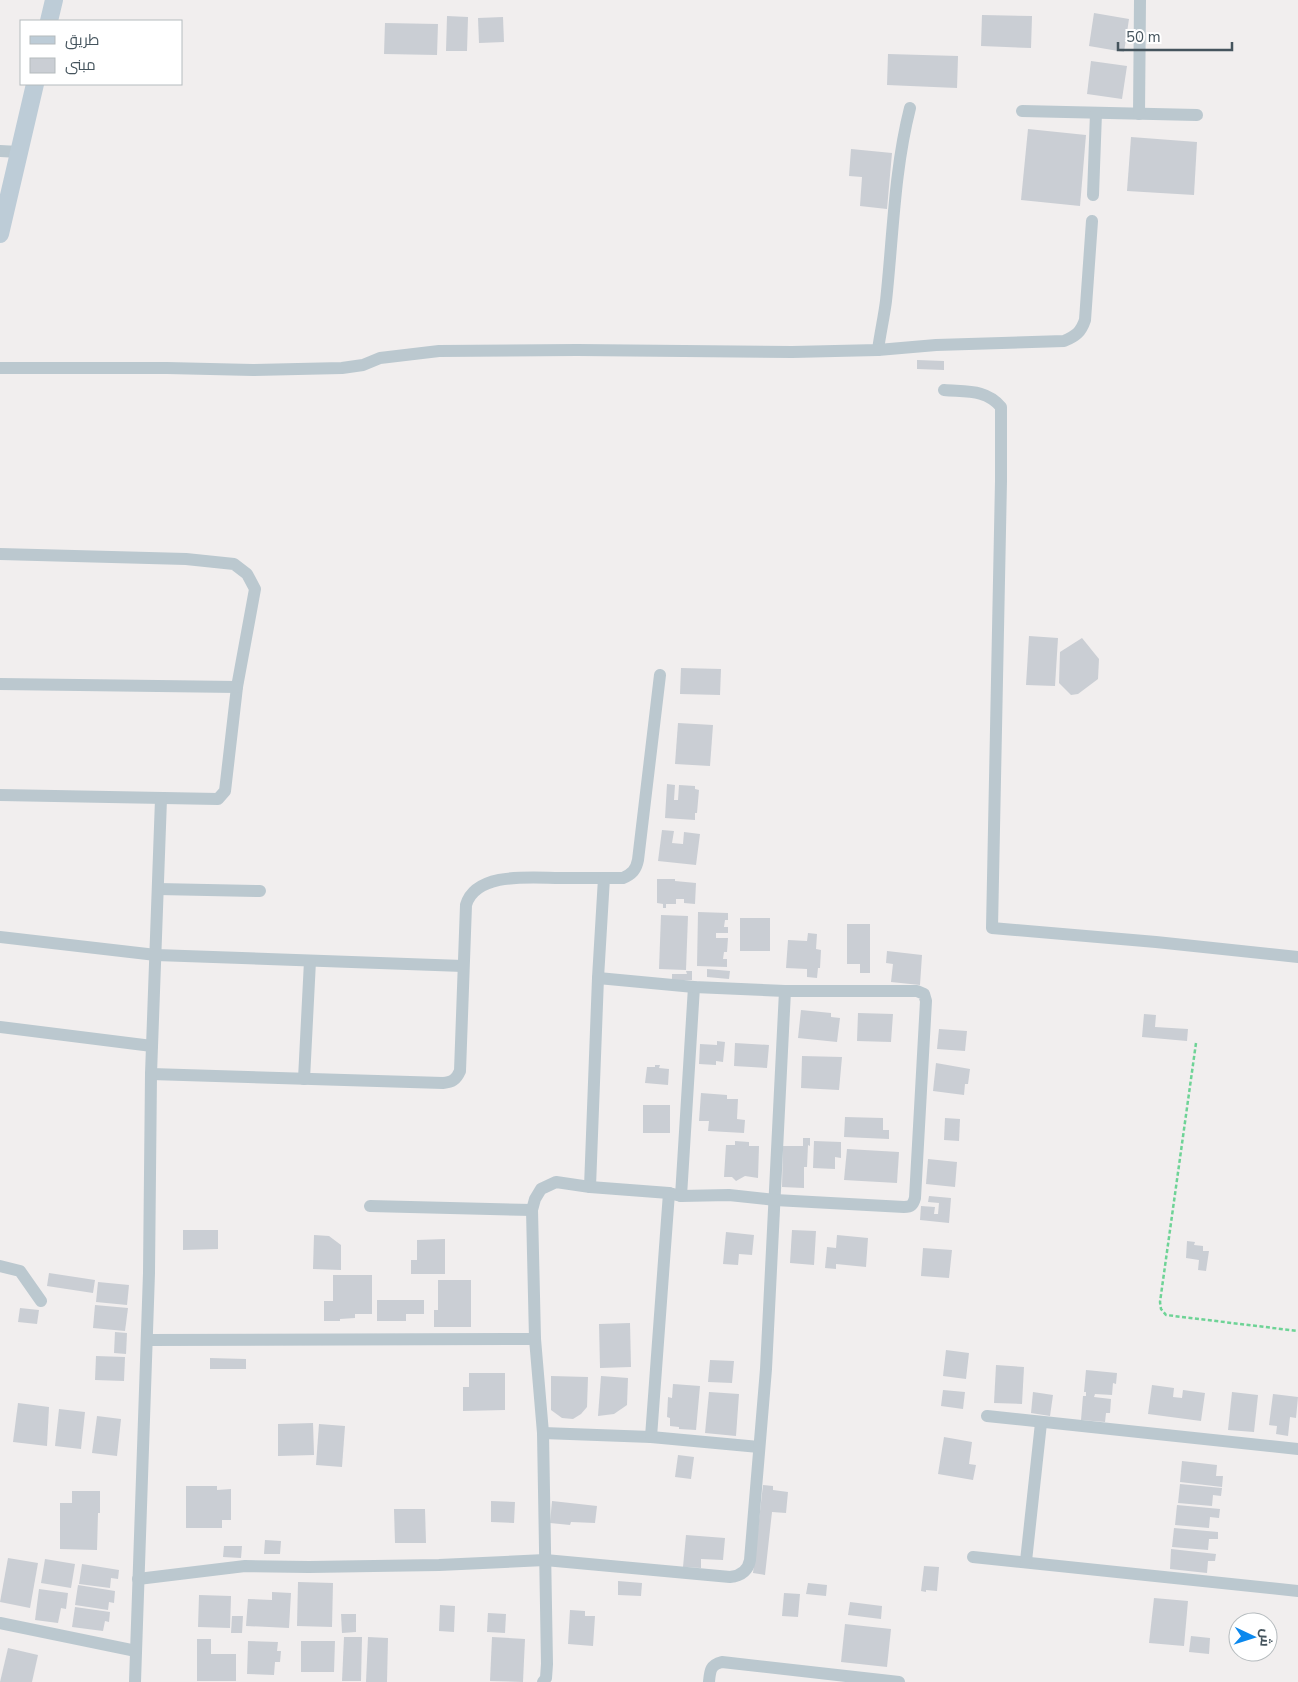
<svg xmlns="http://www.w3.org/2000/svg" width="1298" height="1682" viewBox="0 0 1298 1682" font-family="'Nunito Sans',Cairo,sans-serif">
  <style>
    .building { fill: #caced4 }
    .lines { fill: none; stroke-linecap: round; stroke-linejoin: round }
    .path { stroke: #6ed396; stroke-width: 2.5; stroke-dasharray: 4 2.5; stroke-linecap: butt }
    .street { stroke: #bbc8cf; stroke-width: 12 }
    .secondary { stroke: #bdccd7; stroke-width: 18 }
  </style>
  <rect width="100%" height="100%" fill="#f1eeee"/>
  <g class="building">
    <path d="M1094,13L1129,19L1124,52L1089,46Z"/>
    <path d="M982,15L1032,16L1031,48L981,46Z"/>
    <path d="M447,16L468,17L467,51H446Z"/>
    <path d="M503,17L504,42L479,43L478,18Z"/>
    <path d="M385,23L438,24L437,55L384,54Z"/>
    <path d="M888,54L958,56L957,88L887,85Z"/>
    <path d="M1091,61L1127,66L1122,99L1087,94Z"/>
    <path d="M1028,129L1086,135L1080,206L1021,200Z"/>
    <path d="M1131,137L1197,142L1194,195L1127,191Z"/>
    <path d="M851,149L892,153L887,209L860,206L862,177L849,176Z"/>
    <path d="M917,360L944,361V370L917,369Z"/>
    <path d="M1029,636L1058,638L1055,686L1026,685Z"/>
    <path d="M1082,638L1099,659L1098,679L1078,694L1071,695L1059,683L1060,652Z"/>
    <path d="M681,668L721,669L720,695L680,694Z"/>
    <path d="M678,723L713,725L710,766L675,764Z"/>
    <path d="M667,784L675,785L674,800H678L679,785L695,786V789L699,790L697,813H695V820L665,818Z"/>
    <path d="M662,830L674,831L672,843L683,844L684,832L700,834L696,865L658,861Z"/>
    <path d="M657,879H675V881L696,883L695,904L684,903V899H676V904H666V908H663V904L657,903Z"/>
    <path d="M698,912L728,913V920H725L724,927H728V933H716V938H728L727,952H724L723,959H727V967L697,966Z"/>
    <path d="M661,915L688,916L686,970L659,969Z"/>
    <rect x="740" y="918" width="30" height="33"/>
    <path d="M847,924H870V973H860V964H847Z"/>
    <path d="M808,933L817,934L816,949L821,950L820,968H818L817,978L807,977V969L786,968L788,940L807,941Z"/>
    <path d="M887,951L922,955L920,985L891,982L893,964L886,963Z"/>
    <path d="M707,969L730,971L729,979L707,977Z"/>
    <path d="M686,971H692V980H672V974H687Z"/>
    <path d="M801,1010L831,1013V1017L840,1018L837,1042L798,1038Z"/>
    <path d="M858,1013L893,1014L891,1042L857,1041Z"/>
    <path d="M1144,1014L1156,1015L1155,1027L1188,1029L1187,1041L1142,1037Z"/>
    <path d="M939,1029L967,1031L965,1051L937,1049Z"/>
    <path d="M717,1041L725,1042L723,1062L716,1061V1065L699,1064L700,1044L717,1045Z"/>
    <path d="M735,1043L769,1045L767,1068L734,1066Z"/>
    <path d="M802,1056L842,1057L839,1090L801,1088Z"/>
    <path d="M936,1063L970,1069L968,1084H965L964,1095L933,1091Z"/>
    <path d="M655,1065H660L659,1068L669,1069L668,1085L645,1083L647,1067H655Z"/>
    <path d="M701,1093L727,1095V1099H738L737,1119L745,1120L744,1133L708,1131L709,1121H699Z"/>
    <rect x="643" y="1105" width="27" height="28"/>
    <path d="M845,1117L883,1118V1130H889V1139L844,1137Z"/>
    <path d="M945,1118L960,1119L959,1141L944,1140Z"/>
    <path d="M803,1138H810V1146L808,1145L807,1167H804V1188L782,1187L783,1146H803Z"/>
    <path d="M735,1141L749,1142V1146H759L758,1178L745,1176L736,1181L732,1177H724L726,1145H735Z"/>
    <path d="M814,1141L841,1142V1158L835,1157V1169L813,1168Z"/>
    <path d="M847,1149L899,1152L897,1183L844,1180Z"/>
    <path d="M928,1159L957,1162L955,1187L926,1184Z"/>
    <path d="M929,1196L951,1198L949,1223L920,1220L921,1206L935,1207L934,1214H938L939,1203L928,1202Z"/>
    <path d="M183,1230H218V1249L183,1250Z"/>
    <path d="M792,1230L816,1231L814,1265L790,1263Z"/>
    <path d="M726,1232L754,1235L752,1255L739,1254L738,1265L723,1264Z"/>
    <path d="M314,1235L329,1236L341,1245V1270L313,1269Z"/>
    <path d="M837,1235L868,1238L866,1267L836,1264V1269L825,1268L827,1247L836,1248Z"/>
    <path d="M445,1239V1274H411V1260H417V1240Z"/>
    <path d="M1187,1241L1195,1242L1194,1245L1203,1246V1251H1209L1206,1271L1198,1270L1199,1260L1186,1258Z"/>
    <path d="M923,1248L952,1250L949,1278L921,1276Z"/>
    <path d="M49,1273L95,1280L93,1293L47,1286Z"/>
    <path d="M333,1275H372V1314H355V1318L340,1319V1321H324V1301H333Z"/>
    <path d="M438,1280H471V1327H434V1310H438Z"/>
    <path d="M98,1282L129,1285L127,1305L96,1302Z"/>
    <path d="M377,1300H424V1314H406V1321H377Z"/>
    <path d="M95,1305L128,1308L125,1331L93,1328Z"/>
    <path d="M20,1308L39,1310L37,1324L18,1322Z"/>
    <path d="M630,1323L631,1367L600,1368L599,1324Z"/>
    <path d="M115,1332L127,1333L126,1354L114,1353Z"/>
    <path d="M946,1350L969,1353L966,1379L943,1376Z"/>
    <path d="M96,1356L125,1357L124,1381L95,1380Z"/>
    <path d="M210,1358L246,1359V1369H210Z"/>
    <path d="M710,1360L734,1361L732,1383L708,1382Z"/>
    <path d="M996,1365L1024,1367L1022,1404L994,1403Z"/>
    <path d="M1086,1370L1117,1373L1116,1384L1113,1383L1112,1395L1095,1394L1094,1397L1111,1399L1110,1413H1106L1105,1422L1081,1420L1083,1396H1086V1392H1084Z"/>
    <path d="M469,1373H505V1410L463,1411V1387H469Z"/>
    <path d="M551,1376L588,1377L587,1407L581,1414L573,1419L562,1418L551,1410Z"/>
    <path d="M601,1376L628,1378L627,1405L614,1414L598,1416Z"/>
    <path d="M673,1384L700,1386L696,1430L679,1429V1427L670,1426V1418L667,1417L668,1397L672,1398Z"/>
    <path d="M1152,1385L1174,1388L1173,1397L1182,1398L1183,1390L1205,1393L1201,1421L1148,1414Z"/>
    <path d="M943,1390L965,1392L963,1409L941,1406Z"/>
    <path d="M709,1392L739,1394L736,1436L705,1433Z"/>
    <path d="M1033,1392L1053,1395L1050,1416L1031,1413Z"/>
    <path d="M1232,1392L1258,1395L1254,1432L1228,1430Z"/>
    <path d="M1273,1394L1298,1397L1296,1418L1290,1417L1288,1436L1276,1434L1277,1426L1269,1425Z"/>
    <path d="M18,1403L49,1407L47,1446L13,1442Z"/>
    <path d="M59,1409L85,1412L81,1449L55,1446Z"/>
    <path d="M97,1416L121,1419L117,1456L92,1453Z"/>
    <path d="M313,1423L314,1455L278,1456V1424Z"/>
    <path d="M319,1424L345,1426L342,1467L316,1465Z"/>
    <path d="M944,1437L972,1442L969,1464L976,1465L973,1480L938,1474Z"/>
    <path d="M678,1455L694,1457L691,1479L675,1477Z"/>
    <path d="M1182,1461L1217,1465L1216,1476H1223L1222,1487L1180,1482Z"/>
    <path d="M1180,1484L1222,1488L1221,1496L1213,1495L1212,1506L1178,1503Z"/>
    <path d="M763,1485L773,1486V1490L788,1492L786,1513L772,1512L765,1575L753,1573Z"/>
    <path d="M186,1486H217V1490L231,1489V1520H222V1528H186Z"/>
    <path d="M72,1491H100V1513H98L97,1550L60,1549V1503H72Z"/>
    <path d="M491,1501L515,1502L514,1523L491,1522Z"/>
    <path d="M552,1501L597,1506L595,1523L571,1522L570,1525L550,1523Z"/>
    <path d="M1177,1505L1220,1509L1219,1518L1210,1517L1209,1528L1175,1525Z"/>
    <path d="M394,1509H425L426,1543H395Z"/>
    <path d="M1174,1528L1218,1532V1539H1209L1208,1550L1172,1547Z"/>
    <path d="M686,1535L725,1538L723,1560L701,1559V1568L683,1567Z"/>
    <path d="M265,1540L281,1541L280,1554H264Z"/>
    <path d="M224,1546H242L241,1558L223,1557Z"/>
    <path d="M1171,1549L1216,1554L1215,1561H1208L1207,1573L1170,1569Z"/>
    <path d="M8,1558L38,1563L30,1608L0,1602Z"/>
    <path d="M45,1559L75,1564L71,1588L41,1583Z"/>
    <path d="M82,1564L119,1570L118,1579L111,1578L110,1588L79,1584Z"/>
    <path d="M924,1566L939,1567L937,1591L926,1590V1592L921,1591Z"/>
    <path d="M618,1581L642,1583L641,1596L618,1595Z"/>
    <path d="M298,1582L333,1583L332,1627L297,1626Z"/>
    <path d="M808,1583L827,1585L826,1596L806,1594Z"/>
    <path d="M78,1585L115,1591L114,1603L109,1602L108,1610L75,1605Z"/>
    <path d="M39,1589L68,1593L66,1609L61,1608L58,1623L35,1620Z"/>
    <path d="M272,1592L291,1593L289,1628L246,1626L248,1599L272,1600Z"/>
    <path d="M784,1593L800,1594L798,1617L782,1616Z"/>
    <path d="M199,1595L231,1596L230,1628L198,1627Z"/>
    <path d="M1154,1598L1188,1601L1184,1646L1149,1643Z"/>
    <path d="M850,1602L882,1606L881,1619L848,1615Z"/>
    <path d="M440,1605L455,1606L454,1632L439,1631Z"/>
    <path d="M75,1607L110,1612L109,1622L105,1621L103,1631L72,1627Z"/>
    <path d="M570,1610L585,1611V1616H595L593,1646L568,1644Z"/>
    <path d="M488,1613L506,1614L505,1633L487,1632Z"/>
    <path d="M341,1614H356V1632L342,1633Z"/>
    <path d="M232,1616H243L242,1633H231Z"/>
    <path d="M1270,1622L1277,1630L1271,1635L1269,1652H1268V1623Z"/>
    <path d="M845,1624L891,1629L887,1667L841,1662Z"/>
    <path d="M1191,1636L1210,1638L1209,1654L1189,1652Z"/>
    <path d="M344,1637H362L361,1681H342Z"/>
    <path d="M368,1637L388,1638L387,1682H366Z"/>
    <path d="M492,1637L525,1639L523,1682L490,1681Z"/>
    <path d="M197,1639H211V1654H236V1681H197Z"/>
    <path d="M248,1641L278,1642L277,1651H281L280,1662H275L274,1675L247,1674Z"/>
    <path d="M301,1641H335L334,1672H301Z"/>
    <path d="M8,1648L38,1655L32,1682H0Z"/>
  </g>
  <g class="lines">
    <path class="path" d="M1196,1043L1160,1302L1161,1309L1166,1315L1298,1331"/>
    <g class="street">
      <path d="M1022,111L1197,115"/>
      <path d="M1139,114L1140,0"/>
      <path d="M0,151L19,152"/>
      <path d="M1093,195L1096,113"/>
      <path d="M878,350C880,334 884,317 886,301C893,237 894,171 910,108"/>
      <path d="M0,368H167L253,370L342,368L363,365L380,358L439,351L577,350L792,352L878,350L936,345L1064,341C1076,336 1081,332 1085,320L1092,221"/>
      <path d="M944,390C966,392 986,389 1001,407V481L992,928L1156,942L1298,957"/>
      <path d="M0,554L186,559L234,564L247,574L255,589L237,687L225,791L218,799L0,795"/>
      <path d="M0,684L237,687"/>
      <path d="M158,889L260,891"/>
      <path d="M0,937L156,955L463,966"/>
      <path d="M0,1027L152,1046"/>
      <path d="M151,1074L443,1083C452,1082 456,1080 460,1071L466,905C476,871 533,878 560,878C581,878 602,878 623,878C632,874 636,870 638,860L660,675"/>
      <path d="M304,1079L310,961"/>
      <path d="M590,1187L598,978L604,878"/>
      <path d="M681,1196L694,987"/>
      <path d="M370,1206L532,1210"/>
      <path d="M0,1266L20,1271L41,1301"/>
      <path d="M147,1340L535,1339"/>
      <path d="M987,1416L1298,1449"/>
      <path d="M543,1433L651,1437L759,1447"/>
      <path d="M651,1437L669,1193"/>
      <path d="M973,1557L1298,1591"/>
      <path d="M1026,1561L1041,1423"/>
      <path d="M138,1579L245,1566L309,1567L439,1565L545,1560L730,1577C741,1576 748,1571 750,1560L766,1369L785,991"/>
      <path d="M0,1623L136,1651"/>
      <path d="M135,1682L149,1273L151,1074L161,799"/>
      <path d="M543,1682L546,1678L547,1664L543,1433L535,1339L532,1210L535,1199L541,1189L556,1182L590,1187L669,1193L681,1196L729,1195L775,1200L904,1207C911,1207 913,1205 915,1198L926,1001L924,994L917,991H785L694,987L598,978"/>
      <path d="M709,1682C710,1671 710,1665 722,1662L899,1682"/>
    </g>
    <g class="secondary">
      <path d="M49,21L54,0"/>
      <path d="M0,234L35,84"/>
    </g>
  </g>
  <rect x="20" y="20" width="162" height="65" fill="#ffffff" stroke="#b5bbbe"/>
  <rect x="30" y="36" width="25" height="8" fill="#bdccd7" stroke="#b5bbbe"/>
  <text x="65" y="45" font-size="15" fill="#45545d">طريق</text>
  <rect x="30" y="58" width="25" height="15" fill="#caced4" stroke="#b5bbbe"/>
  <text x="65" y="70" font-size="15" fill="#45545d">مبنى</text>
  <g transform="translate(1253 1637) rotate(94)"><circle r="24" fill="#ffffff" stroke="#b5bbbe"/>
  <path d="M0-4L9 19L0 12L-9 19Z" fill="#0b88ee"/>
  <text y="-8" font-size="14" font-weight="bold" text-anchor="middle" fill="#45545d">ش</text>
  </g>
  <path d="M1118 42v8h114v-8" fill="none" stroke="#45545d" stroke-width="2.5"/>
  <text x="1126" y="42" font-size="15" fill="#45545d" stroke="#ffffff" stroke-width="4" paint-order="stroke">50 m</text>
</svg>
